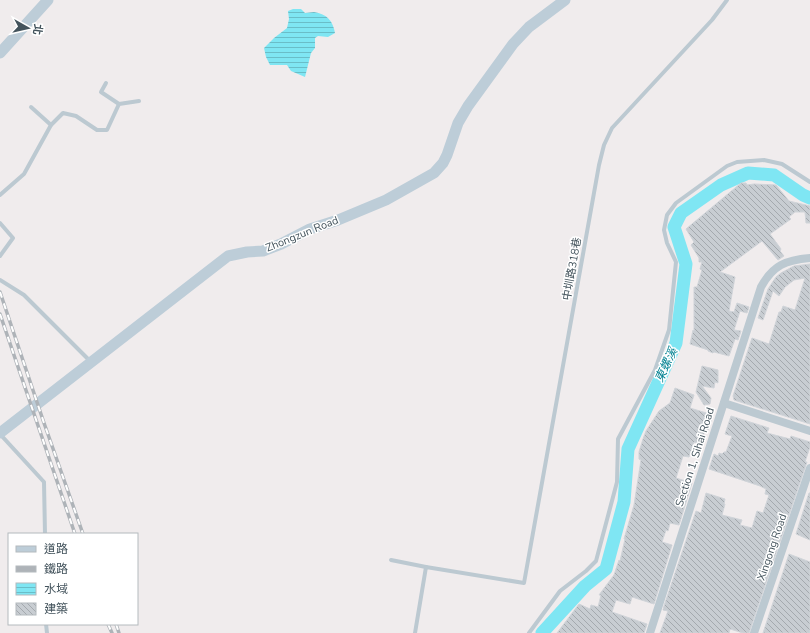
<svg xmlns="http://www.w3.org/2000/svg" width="810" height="633" viewBox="0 0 810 633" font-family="'Nunito Sans','Noto Sans TC',sans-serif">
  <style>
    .water { fill: url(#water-rules) }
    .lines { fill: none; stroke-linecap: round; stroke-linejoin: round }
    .river { stroke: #7fe6f3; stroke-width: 13 }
    .building { fill: url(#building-back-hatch); stroke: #d0d4d9 }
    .lane { stroke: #bcc9d1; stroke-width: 4 }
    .street { stroke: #bcc9d1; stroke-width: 8 }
    .secondary { stroke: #bdcdd8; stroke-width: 11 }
    .rail-casing { stroke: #aeb3b8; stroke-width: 3.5 }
    .rail { stroke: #fff; stroke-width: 2; stroke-dasharray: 6; stroke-linecap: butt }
    .labels { text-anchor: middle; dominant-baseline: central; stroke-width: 3; stroke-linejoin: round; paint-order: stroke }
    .street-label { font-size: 11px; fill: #43535c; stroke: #fff }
    .water-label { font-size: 12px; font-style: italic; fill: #038292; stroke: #fff }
  </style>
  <defs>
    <pattern id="water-rules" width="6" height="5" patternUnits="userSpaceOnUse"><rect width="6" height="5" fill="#7fe6f3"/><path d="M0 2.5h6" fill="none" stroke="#6abdc8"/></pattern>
    <pattern id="building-back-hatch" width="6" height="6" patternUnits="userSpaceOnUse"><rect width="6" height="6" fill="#c8cdd2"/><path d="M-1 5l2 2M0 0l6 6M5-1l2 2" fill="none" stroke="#a4a9ae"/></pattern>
  </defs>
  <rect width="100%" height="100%" fill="#f0eced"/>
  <path class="water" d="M293,9H301L305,13C308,13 311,12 314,12C327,14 333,21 335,33L328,37L318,36L315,38V48L311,53L305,77L291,71L287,65H270L266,57L264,48L274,38L287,28L289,19L288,11Z"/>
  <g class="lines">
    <path class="river" d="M542,633L585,586L606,569L624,502L628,449L676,343L686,264L674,227L681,213L721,185L748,173L774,175L803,195L810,198"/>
  </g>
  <g class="building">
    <path d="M741,183H746L747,185L754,184L776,185L789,201L810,206V223H806L805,212H795L789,217L791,219L770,234L781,249L780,251L784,256L778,260L762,241L720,272L735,277L729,311L734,312L737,303L749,307L747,313L740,311L734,330L741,331L738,340L735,339L729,356L714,352L713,353L708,351V350L690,344L693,330L694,331V287H697L702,270L700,269L702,262H699V258L691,245L694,242L686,229Z"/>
    <path d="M810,264V424L734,400L733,396L752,338L769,344L779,312H781L783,306L795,310L805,278L794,280L785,287L779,296L773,291L763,320L758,318L768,289L776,277L781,273L794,266Z"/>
    <path d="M702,366L718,370V383L715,382L714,388L702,386L711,398L710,404L704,405L696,392Z"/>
    <path d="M675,388L694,395L690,408L713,415L708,430H705L701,445L694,442L689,457L683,456L676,478L692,483L679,525L670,523L668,531L666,530L662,542L672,545L654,604L632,597L630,604L616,600L612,612L647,624L644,633H557L579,604L590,609L591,605L598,607L601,595H599L614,575L619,560L620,561L625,539H624L634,505L641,460L639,459V452L643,439L646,431L659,411L670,403Z"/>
    <path d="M731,416L769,428L767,433L790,439L791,436L810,442V447L805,462H807L749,633H743L730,629L729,633H660L668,611L663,610L664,606L696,511L701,513L706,493L725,499L724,504H725L722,515L742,520L740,525L752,528L757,511L763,513L769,495L765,494L766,489L760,486L709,469L714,454L718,456L719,453L722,454L724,452H726L732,436L725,434Z"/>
    <path d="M809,493H810V540L796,534Z"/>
    <path d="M789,554L810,562V633H763Z"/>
  </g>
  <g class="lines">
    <g class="lane">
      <path d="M106,83L101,92L119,104"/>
      <path d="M31,107L51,125"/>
      <path d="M0,195L24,174L51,125L63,113L76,116L97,130H107L119,104L139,101"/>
      <path d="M0,223L13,238L0,256"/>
      <path d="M0,280L24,295L90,361"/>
      <path d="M0,434L44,482L45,534"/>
      <path d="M391,560L426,567"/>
      <path d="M46,624L47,633"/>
      <path d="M415,633L426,567L524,583L599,165L604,145L612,128L712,20L727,0"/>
      <path d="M529,633L560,591L586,571L596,561L617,482L618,439L655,370L669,330L676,262L667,243L664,230L667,215L676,203L727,166L737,162L764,160L782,164L810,182"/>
    </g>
    <g class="street">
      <path d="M724,403L810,431"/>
      <path d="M650,633L761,287C773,265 786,260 810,258"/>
      <path d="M754,633L810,468"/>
    </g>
    <g class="secondary">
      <path d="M0,53L48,0"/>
      <path d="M0,433L228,256L247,252L263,251L281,244L310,229L338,220L386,200L434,173L443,163L447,155L458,123L468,106L513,44L529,27L565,0"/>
    </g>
    <defs>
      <g id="rail">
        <path d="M0,292L44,423L83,534"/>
        <path d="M0,314L75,534"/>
        <path d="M108,624L112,633"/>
        <path d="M116,624L119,633"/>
      </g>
    </defs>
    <use href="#rail" class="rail-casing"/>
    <use href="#rail" class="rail"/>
  </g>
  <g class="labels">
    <g class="street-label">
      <text transform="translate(302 234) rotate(-22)">Zhongzun Road</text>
      <text transform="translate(572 269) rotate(-80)">中圳路318巷</text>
      <text transform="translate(695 457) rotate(-72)">Section 1, Sihai Road</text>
      <text transform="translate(772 547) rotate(-71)">Xingong Road</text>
    </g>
    <g class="water-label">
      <text transform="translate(666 365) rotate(-65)">東螺溪</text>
    </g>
  </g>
  <rect x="8" y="533" width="130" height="92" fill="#ffffff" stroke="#b4babe"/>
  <rect x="16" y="546" width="20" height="6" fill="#bdcdd8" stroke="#b4babe"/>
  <text x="44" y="553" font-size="12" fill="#43535c">道路</text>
  <rect x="16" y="566" width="20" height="6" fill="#aeb3b8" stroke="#b4babe"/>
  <text x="44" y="573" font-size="12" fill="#43535c">鐵路</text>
  <rect x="16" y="583" width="20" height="12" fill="url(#water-rules)" stroke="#b4babe"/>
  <text x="44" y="593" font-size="12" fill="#43535c">水域</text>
  <rect x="16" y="603" width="20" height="12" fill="url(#building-back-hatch)" stroke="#b4babe"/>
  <text x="44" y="613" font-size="12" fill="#43535c">建築</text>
  <g transform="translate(28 28) rotate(98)" stroke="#ffffff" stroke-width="3" paint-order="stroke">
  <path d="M0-3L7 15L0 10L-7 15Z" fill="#43535c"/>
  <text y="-6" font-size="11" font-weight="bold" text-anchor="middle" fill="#43535c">北</text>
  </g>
</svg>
